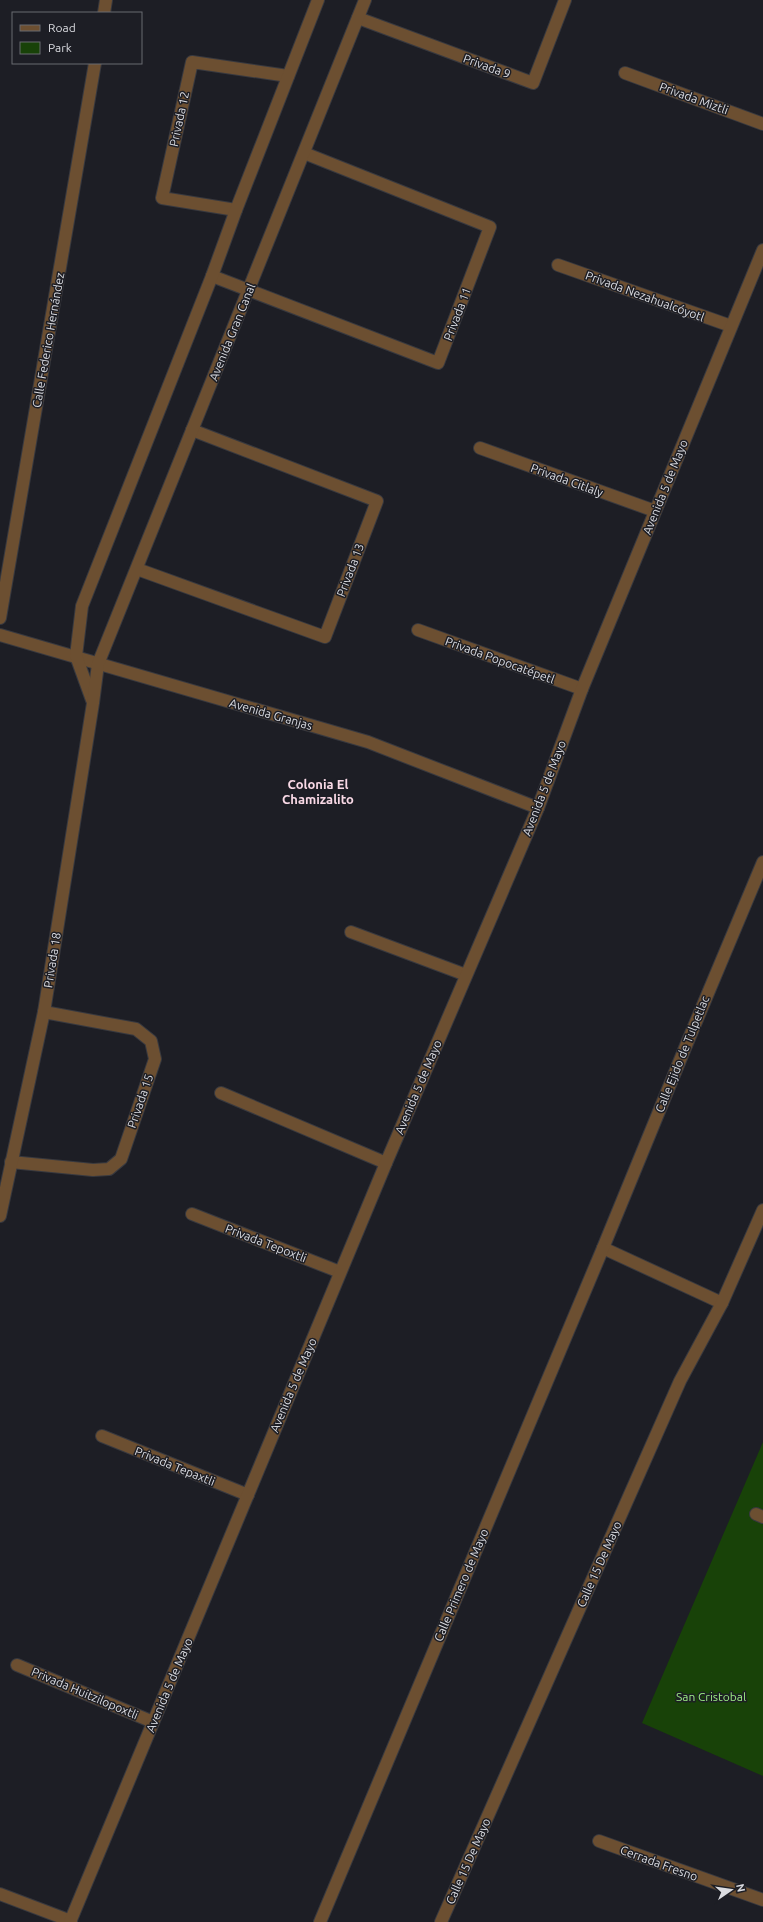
<svg xmlns="http://www.w3.org/2000/svg" width="763" height="1922" viewBox="0 0 763 1922" font-family="Ubuntu,sans-serif">
  <style>
    .park { fill: #184208 }
    .lines { fill: none; stroke-linecap: round; stroke-linejoin: round }
    .street-casing { stroke: #38393f; stroke-width: 14 }
    .street { stroke: #6c4f31; stroke-width: 12 }
    .labels { text-anchor: middle; dominant-baseline: central; stroke-width: 3; stroke-linejoin: round; paint-order: stroke }
    .street-label { font-size: 12px; fill: #dbdce1; stroke: #1d1e25 }
    .park-label { font-size: 12px; fill: #9dee85; stroke: #1d1e25 }
    .neighbourhood-label { font-size: 13px; font-weight: bold; fill: #f9d9e6; stroke: #1d1e25 }
  </style>
  <rect width="100%" height="100%" fill="#1d1e25"/>
  <path class="park" d="M763,1442V1776L642,1723Z"/>
  <g class="lines">
    <defs>
      <g id="street">
        <path d="M104,13L106,0"/>
        <path d="M358,18L533,83L565,0"/>
        <path d="M625,73L763,124"/>
        <path d="M236,210L162,198L192,62L288,76"/>
        <path d="M558,265L731,326"/>
        <path d="M212,276L438,363L490,227L304,153"/>
        <path d="M480,448L655,511"/>
        <path d="M137,569L325,637L377,501L192,430"/>
        <path d="M0,618L95,63"/>
        <path d="M418,630L582,689"/>
        <path d="M0,635L368,742L538,808"/>
        <path d="M92,700L76,656L82,606L212,276L236,210L318,0"/>
        <path d="M351,932L466,975"/>
        <path d="M221,1093L386,1163"/>
        <path d="M11,1162L93,1170L109,1169L121,1159L155,1059L151,1041L136,1029L44,1012"/>
        <path d="M192,1214L340,1272"/>
        <path d="M0,1216L44,1012L93,703L98,664L365,0"/>
        <path d="M603,1248L722,1303"/>
        <path d="M102,1436L248,1495"/>
        <path d="M756,1514L763,1517"/>
        <path d="M17,1665L153,1722"/>
        <path d="M599,1841L763,1900"/>
        <path d="M0,1894L71,1921"/>
        <path d="M70,1922L386,1163L538,808L582,689L763,250"/>
        <path d="M320,1922L603,1248L685,1048L763,862"/>
        <path d="M441,1922L680,1381L722,1303L763,1210"/>
      </g>
    </defs>
    <use href="#street" class="street-casing"/>
    <use href="#street" class="street"/>
  </g>
  <g class="labels">
    <g class="street-label">
      <text transform="translate(487 66) rotate(20)">Privada 9</text>
      <text transform="translate(694 98) rotate(20)">Privada Miztli</text>
      <text transform="translate(179 119) rotate(-78)">Privada 12</text>
      <text transform="translate(645 296) rotate(20)">Privada Nezahualcóyotl</text>
      <text transform="translate(457 314) rotate(-69)">Privada 11</text>
      <text transform="translate(232 332) rotate(-68)">Avenida Gran Canal</text>
      <text transform="translate(48 340) rotate(-80)">Calle Federico Hernández</text>
      <text transform="translate(567 480) rotate(20)">Privada Citlaly</text>
      <text transform="translate(665 487) rotate(-68)">Avenida 5 de Mayo</text>
      <text transform="translate(350 570) rotate(-69)">Privada 13</text>
      <text transform="translate(500 660) rotate(20)">Privada Popocatépetl</text>
      <text transform="translate(271 714) rotate(16)">Avenida Granjas</text>
      <text transform="translate(544 788) rotate(-69)">Avenida 5 de Mayo</text>
      <text transform="translate(52 960) rotate(-81)">Privada 18</text>
      <text transform="translate(682 1054) rotate(-68)">Calle Ejido de Tulpetlac</text>
      <text transform="translate(418 1087) rotate(-67)">Avenida 5 de Mayo</text>
      <text transform="translate(140 1101) rotate(-71)">Privada 15</text>
      <text transform="translate(266 1243) rotate(21)">Privada Tepoxtli</text>
      <text transform="translate(293 1385) rotate(-67)">Avenida 5 de Mayo</text>
      <text transform="translate(175 1466) rotate(22)">Privada Tepaxtli</text>
      <text transform="translate(599 1564) rotate(-66)">Calle 15 De Mayo</text>
      <text transform="translate(461 1585) rotate(-67)">Calle Primero de Mayo</text>
      <text transform="translate(169 1685) rotate(-67)">Avenida 5 de Mayo</text>
      <text transform="translate(85 1693) rotate(23)">Privada Huitzilopoxtli</text>
      <text transform="translate(468 1861) rotate(-66)">Calle 15 De Mayo</text>
      <text transform="translate(659 1863) rotate(20)">Cerrada Fresno</text>
    </g>
    <g class="park-label">
      <text x="711" y="1696">San Cristobal</text>
    </g>
    <g class="neighbourhood-label">
      <text x="318" y="784">Colonia El<tspan x="318" dy="15">Chamizalito</tspan></text>
    </g>
  </g>
  <rect x="12" y="12" width="130" height="52" fill="#1d1e25" stroke="#696a70"/>
  <rect x="20" y="25" width="20" height="6" fill="#6c4f31" stroke="#696a70"/>
  <text x="48" y="32" font-size="12" fill="#dbdce1">Road</text>
  <rect x="20" y="42" width="20" height="12" fill="#184208" stroke="#696a70"/>
  <text x="48" y="52" font-size="12" fill="#dbdce1">Park</text>
  <g transform="translate(731 1890) rotate(77)" stroke="#1d1e25" stroke-width="3" paint-order="stroke">
  <path d="M0-3L7 15L0 10L-7 15Z" fill="#dbdce1"/>
  <text y="-6" font-size="11" font-weight="bold" text-anchor="middle" fill="#dbdce1">N</text>
  </g>
</svg>
